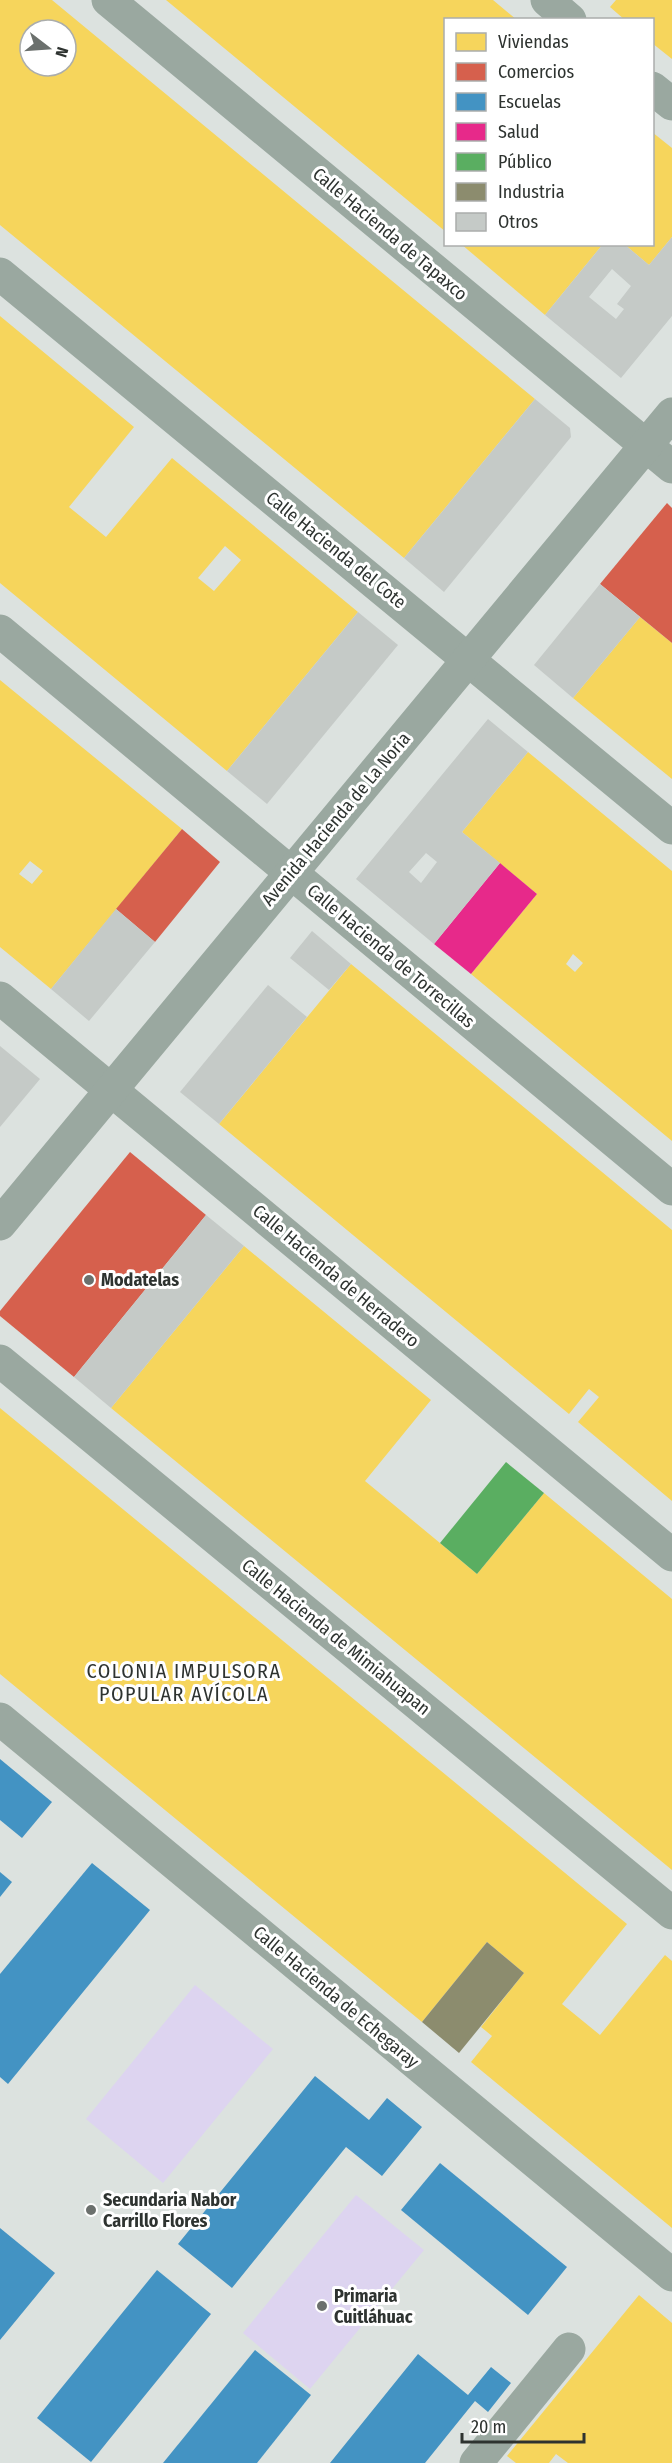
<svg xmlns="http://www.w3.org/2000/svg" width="672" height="2463" viewBox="0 0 672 2463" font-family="'Fira Sans Condensed',sans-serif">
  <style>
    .green { fill: #ddd4f0 }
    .homes { fill: #f6d55c; fill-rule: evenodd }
    .shops { fill: #d6604d }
    .schools { fill: #4393c3 }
    .health { fill: #e7298a }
    .public { fill: #5aae61 }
    .industry { fill: #8c8c6e }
    .building { fill: #c5cac7; fill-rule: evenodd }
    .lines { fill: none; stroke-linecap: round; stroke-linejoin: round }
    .minor { stroke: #9aa8a0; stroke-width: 33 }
    .poi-dot { fill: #6b706d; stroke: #fff; stroke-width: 2 }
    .labels { text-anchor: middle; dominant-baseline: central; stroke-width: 6; stroke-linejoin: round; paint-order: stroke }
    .street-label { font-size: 18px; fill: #2e3330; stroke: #fff }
    .poi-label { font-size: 18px; font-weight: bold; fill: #2e3330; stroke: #fff; text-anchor: start }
    .neighbourhood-label { font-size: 20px; letter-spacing: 1.5px; fill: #2e3330; stroke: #fff }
  </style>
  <rect width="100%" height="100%" fill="#dce2df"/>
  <g class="green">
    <path d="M195,1985L273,2049L163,2183L86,2119Z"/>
    <path d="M356,2195L424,2250L310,2389L243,2333Z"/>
  </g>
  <g class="homes">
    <path d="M0,0H52L535,399L404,558L0,225ZM30,30H66V66H30Z"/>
    <path d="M166,0H493L517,20H446V232Z"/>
    <path d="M616,0H672V59L652,43V20H625L610,7Z"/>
    <path d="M652,132L672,148V237L649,265L624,244H652Z"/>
    <path d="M461,244H603L545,315Z"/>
    <path d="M0,316L134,427L69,507L106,537L172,458L358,612L227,771L0,583ZM225,546L241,560L214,591L198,578Z"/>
    <path d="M640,617L672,643V779L573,698Z"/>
    <path d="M0,680L182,829L51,989L0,947ZM30,861L43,871L32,884L19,874Z"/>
    <path d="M528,752L672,871V1141L471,974L537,894L462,832ZM573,954L583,963L575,972L566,964Z"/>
    <path d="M351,964L672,1230V1501L578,1422L599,1397L589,1389L569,1414L219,1124Z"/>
    <path d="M244,1246L431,1400L365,1481L440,1543L477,1574L544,1493L672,1599V1870L111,1408Z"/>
    <path d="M0,1408L627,1924L562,2004L600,2035L665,1955L672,1961V2228L471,2062L492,2036L481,2027L524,1973L505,1957L487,1942L422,2022L0,1674Z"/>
    <path d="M639,2295L672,2323V2463H568L556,2454L549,2463H516L507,2456Z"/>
  </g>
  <g class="shops">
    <path d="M667,503L672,508V643L600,584Z"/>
    <path d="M182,829L220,862L155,942L116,909Z"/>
    <path d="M130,1152L206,1215L74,1377L0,1316V1311Z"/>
  </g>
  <g class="schools">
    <path d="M0,1759L52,1802L22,1838L0,1820Z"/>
    <path d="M92,1863L150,1910L8,2084L0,2077V1974Z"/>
    <path d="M0,1872L12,1882L0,1897Z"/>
    <path d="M315,2076L369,2120L387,2098L422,2127L382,2176L346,2147L232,2288L178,2244Z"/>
    <path d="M440,2163L567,2267L528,2315L401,2210Z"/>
    <path d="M0,2228L55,2273L0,2340Z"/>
    <path d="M157,2270L211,2314L91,2462L37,2418Z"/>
    <path d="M255,2350L311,2395L257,2463H163Z"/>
    <path d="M418,2354L468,2395L491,2367L511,2383L488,2412L475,2401L425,2463H330Z"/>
  </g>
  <path class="health" d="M500,863L537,894L471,974L434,944Z"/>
  <path class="public" d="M506,1462L544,1493L477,1574L440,1543Z"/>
  <path class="industry" d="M487,1942L524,1973L459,2053L422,2022Z"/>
  <g class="building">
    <path d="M672,237V316L621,378L545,315L603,244H624L649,265ZM612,269L631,286L617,304L624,309L616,319L589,297Z"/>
    <path d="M535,399L570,428L571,437L444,592L404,558Z"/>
    <path d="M600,584L640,617L573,698L534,665Z"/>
    <path d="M358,612L398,645L267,804L227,771Z"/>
    <path d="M488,719L528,752L462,832L500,863L434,944L356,879ZM426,853L437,862L421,883L409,872Z"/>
    <path d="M116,909L155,942L89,1021L51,989Z"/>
    <path d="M312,931L351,964L329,990L290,958Z"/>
    <path d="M268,985L307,1017L219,1124L180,1092Z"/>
    <path d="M0,1046L40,1079L0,1127Z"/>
    <path d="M206,1215L244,1246L111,1408L74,1377Z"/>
  </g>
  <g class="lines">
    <g class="minor">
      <path d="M108,0L672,467"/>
      <path d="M547,0L570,20"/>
      <path d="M652,88L672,104"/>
      <path d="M0,274L672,828"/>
      <path d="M0,631L672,1189"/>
      <path d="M0,998L672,1555"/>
      <path d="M0,1224L672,414"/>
      <path d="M0,1361L672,1913"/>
      <path d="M0,1719L672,2275"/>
      <path d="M476,2463L569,2349"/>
    </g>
  </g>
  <g class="poi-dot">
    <circle cx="89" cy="1280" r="6"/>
    <circle cx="91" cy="2210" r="6"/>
    <circle cx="322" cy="2306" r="6"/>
  </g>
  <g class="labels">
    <g class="street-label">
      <text transform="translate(390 234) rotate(40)">Calle Hacienda de Tapaxco</text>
      <text transform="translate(336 550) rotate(39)">Calle Hacienda del Cote</text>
      <text transform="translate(336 819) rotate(-50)">Avenida Hacienda de La Noria</text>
      <text transform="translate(391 956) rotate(40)">Calle Hacienda de Torrecillas</text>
      <text transform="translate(336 1276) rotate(40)">Calle Hacienda de Herradero</text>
      <text transform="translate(336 1637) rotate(39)">Calle Hacienda de Mimiahuapan</text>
      <text transform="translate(336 1997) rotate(40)">Calle Hacienda de Echegaray</text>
    </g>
    <g class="poi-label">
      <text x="101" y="1280">Modatelas</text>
      <text x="103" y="2200">Secundaria Nabor<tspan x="103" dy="21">Carrillo Flores</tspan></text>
      <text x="334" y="2296">Primaria<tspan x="334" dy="21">Cuitláhuac</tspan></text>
    </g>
    <g class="neighbourhood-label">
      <text x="184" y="1671">COLONIA IMPULSORA<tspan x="184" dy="23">POPULAR AVÍCOLA</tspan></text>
    </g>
  </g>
  <rect x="444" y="18" width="210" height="228" fill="#ffffff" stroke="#abadac" stroke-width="1.5"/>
  <rect x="456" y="33" width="30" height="18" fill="#f6d55c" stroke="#abadac" stroke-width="1.5"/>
  <text x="498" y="48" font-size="18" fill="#2e3330">Viviendas</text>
  <rect x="456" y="63" width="30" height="18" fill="#d6604d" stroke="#abadac" stroke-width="1.5"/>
  <text x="498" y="78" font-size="18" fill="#2e3330">Comercios</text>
  <rect x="456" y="93" width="30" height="18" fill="#4393c3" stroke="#abadac" stroke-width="1.5"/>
  <text x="498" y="108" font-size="18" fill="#2e3330">Escuelas</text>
  <rect x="456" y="123" width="30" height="18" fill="#e7298a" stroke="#abadac" stroke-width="1.5"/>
  <text x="498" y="138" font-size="18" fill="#2e3330">Salud</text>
  <rect x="456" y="153" width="30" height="18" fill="#5aae61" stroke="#abadac" stroke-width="1.5"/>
  <text x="498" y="168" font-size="18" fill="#2e3330">Público</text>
  <rect x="456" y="183" width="30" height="18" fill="#8c8c6e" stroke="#abadac" stroke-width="1.5"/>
  <text x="498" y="198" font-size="18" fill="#2e3330">Industria</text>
  <rect x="456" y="213" width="30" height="18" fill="#c5cac7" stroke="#abadac" stroke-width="1.5"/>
  <text x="498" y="228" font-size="18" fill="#2e3330">Otros</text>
  <g transform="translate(48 48) rotate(107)"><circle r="28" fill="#ffffff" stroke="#abadac" stroke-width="1.5"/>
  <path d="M0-4.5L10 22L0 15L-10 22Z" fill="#6b706d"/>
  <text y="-9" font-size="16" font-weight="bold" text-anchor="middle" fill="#2e3330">N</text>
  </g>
  <path d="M462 2433v9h122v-9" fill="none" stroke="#2e3330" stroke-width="3"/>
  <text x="471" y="2433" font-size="18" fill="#2e3330" stroke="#ffffff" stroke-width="4.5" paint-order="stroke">20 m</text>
</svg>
